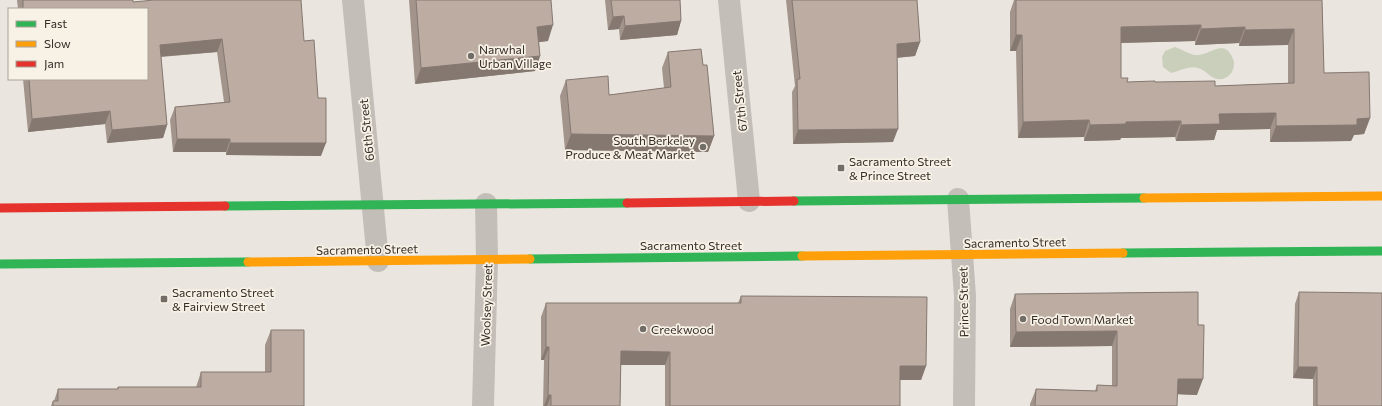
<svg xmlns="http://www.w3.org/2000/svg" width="1382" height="406" viewBox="0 0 1382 406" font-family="Commissioner,sans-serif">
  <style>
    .green { fill: #c9cfba }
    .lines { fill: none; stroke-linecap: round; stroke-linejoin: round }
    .street { stroke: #c3beb8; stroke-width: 22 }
    .fast { stroke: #30b455; stroke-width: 9 }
    .slow { stroke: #ff9f0a; stroke-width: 9 }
    .jam { stroke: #e5322d; stroke-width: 9 }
    .wall { fill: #a2948b; fill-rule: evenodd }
    .shaded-wall { fill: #847871 }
    .building { fill: #bcaca2; stroke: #847871; fill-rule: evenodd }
    .poi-dot { fill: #736d67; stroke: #f7f1e6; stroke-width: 1.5 }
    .labels { text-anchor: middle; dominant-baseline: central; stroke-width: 3.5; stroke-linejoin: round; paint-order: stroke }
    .poi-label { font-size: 12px; fill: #332c27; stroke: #f7f1e6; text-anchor: start }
    .street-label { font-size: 12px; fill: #332c27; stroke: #f7f1e6 }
  </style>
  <rect width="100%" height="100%" fill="#eae6df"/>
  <path class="green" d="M1175,47C1182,49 1188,54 1195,55C1208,57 1222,39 1231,55C1234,60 1235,64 1233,69C1232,74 1227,78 1222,79C1211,81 1207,70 1198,68C1189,65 1180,71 1171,73L1163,67L1162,57L1165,51Z"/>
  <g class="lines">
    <g class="street">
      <path d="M353,0L378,261"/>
      <path d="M729,0L749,201"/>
      <path d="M958,199L965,296L964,406"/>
      <path d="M483,406L487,259L486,204"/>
    </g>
    <g class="fast">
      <path d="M794,201L1144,198"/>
      <path d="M225,206L627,203"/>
      <path d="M1123,253L1382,251"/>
      <path d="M530,259L802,256"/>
      <path d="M0,264L248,262"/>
    </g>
    <g class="slow">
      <path d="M1144,198L1382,196"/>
      <path d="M802,256L1123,253"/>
      <path d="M248,262L530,259"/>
    </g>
    <g class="jam">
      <path d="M627,203L794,201"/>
      <path d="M0,208L225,206"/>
    </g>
  </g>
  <g class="wall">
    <path d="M17,0H133V2L304,41L321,156L226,155V152H173L170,120L175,107L224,102L217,52L161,57L167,125L163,138L107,143L105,124L28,132L23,79H147V9H18Z"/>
    <path d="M409,0H551L548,41L539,42L540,56L535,71L415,84Z"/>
    <path d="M605,0H680L681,21L677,35L620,40L619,29L608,30Z"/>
    <path d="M786,0H917L920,42L915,56L897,58L893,142L793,144L792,92L795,86Z"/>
    <path d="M1014,0H1322L1324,73L1370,118L1364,134L1354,135L1351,141L1270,142V129L1217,130L1214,140L1176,141L1175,137L1121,138L1120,140L1084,141V137L1018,138L1016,51H1010V12ZM1195,41V45L1239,43V46L1288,45V83L1215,86L1155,82H1127L1121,78V43Z"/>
    <path d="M668,52L703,65L714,136L708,152L565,150L560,96L566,80L609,95L664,88L662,68Z"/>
    <path d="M1198,292L1197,395L1177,394V406H1030V404L1036,389L1095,391L1097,385L1112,386V346L1010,347V309L1015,294Z"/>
    <path d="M1299,292L1382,406H1313V379L1293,378L1295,304Z"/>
    <path d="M741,296L926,366L921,380H900V406H665V365H621L620,406H543L544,360H541V317L546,303H738Z"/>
    <path d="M271,330L304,406H51L53,401H54L58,389H117L118,387H196L201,372H265V345Z"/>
  </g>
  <g class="shaded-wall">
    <path d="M624,16L619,29L608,30L613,17Z"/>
    <path d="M681,21L677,35L620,40L625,26Z"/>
    <path d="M553,25L548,41L532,43L537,27Z"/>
    <path d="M1201,25L1195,41L1115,43L1121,27Z"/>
    <path d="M1245,27L1239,43L1195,45L1201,29Z"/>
    <path d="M1294,29L1288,45L1239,46L1245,30Z"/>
    <path d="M1016,35H1022L1016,51H1010Z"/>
    <path d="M222,39L217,52L155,57L160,45Z"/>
    <path d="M920,42L915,56L892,58L897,44Z"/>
    <path d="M540,56L535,71L415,84L421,68Z"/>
    <path d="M110,111L105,124L28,132L32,119Z"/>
    <path d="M1276,113L1270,129L1217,130L1214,140L1176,141L1181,125L1219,114Z"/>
    <path d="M1370,118L1364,134L1354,135L1351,141L1270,142L1276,126L1357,119Z"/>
    <path d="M1089,120L1084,137L1018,138L1023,122Z"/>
    <path d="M1181,121L1175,137L1121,138L1120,140L1084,141L1090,125L1126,122Z"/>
    <path d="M167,125L163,138L107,143L112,130Z"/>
    <path d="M898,129L893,142L793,144L798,130Z"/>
    <path d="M571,134L714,136L708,152L565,150Z"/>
    <path d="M177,139H230L226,152H173Z"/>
    <path d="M230,143H326L321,156L226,155Z"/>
    <path d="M1117,331L1112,346L1010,347L1016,332Z"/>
    <path d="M546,347H549L544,360H541Z"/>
    <path d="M621,351L670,352L665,365H616Z"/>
    <path d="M900,366H926L921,380H895Z"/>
    <path d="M1298,367H1317L1313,379L1293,378Z"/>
    <path d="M1178,379H1203L1197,395L1172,394Z"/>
    <path d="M548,395H551L547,406H544Z"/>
  </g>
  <g class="building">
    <path d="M23,0H133V2L154,0H301L304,41L314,40L318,98H326V143H230V139H177L175,107L230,102L222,39L160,45L167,125L112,130L110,111L32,119L29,79H147V9H23Z"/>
    <path d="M416,0H551L553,25L537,27L540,56L421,68Z"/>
    <path d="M611,0H680L681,21L625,26L624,16L613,17Z"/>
    <path d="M792,0H917L920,42L897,44L898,129L798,130L797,79H800Z"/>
    <path d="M1016,0H1322L1324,73L1369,72L1370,118L1357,119V125L1276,126V113L1219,114L1220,124L1181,125V121L1126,122V124L1090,125L1089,120L1023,122L1022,35H1016ZM1201,25V29L1245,27V30L1294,29V83L1215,86V81L1155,82V81L1127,82L1128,78H1121V27Z"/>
    <path d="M701,49L703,65H707L714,136L571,134L566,80L608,76L609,95L671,87L668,52Z"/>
    <path d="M1198,292V325H1204L1203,379H1178L1177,406H1035L1036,389L1097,391V385L1117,386V331L1016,332L1015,294Z"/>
    <path d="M1299,292L1382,293V406H1317V367H1298Z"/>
    <path d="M741,296L927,297L926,366H900V406H670V352L621,351L620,406H551V395H548L549,347H546V303H741Z"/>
    <path d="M271,330H304V406H53V401H58V389H118V387H201V372H271Z"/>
  </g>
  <g class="poi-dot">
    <circle cx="471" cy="56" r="4"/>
    <circle cx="703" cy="147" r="4"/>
    <rect x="837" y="164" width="8" height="8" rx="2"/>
    <rect x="160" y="295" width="8" height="8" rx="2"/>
    <circle cx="1023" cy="319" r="4"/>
    <circle cx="643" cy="329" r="4"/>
  </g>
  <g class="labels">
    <g class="poi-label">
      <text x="479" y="49">Narwhal<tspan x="479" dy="14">Urban Village</tspan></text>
      <text x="695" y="140" text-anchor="end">South Berkeley<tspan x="695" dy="14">Produce &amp; Meat Market</tspan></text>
      <text x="849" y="161">Sacramento Street<tspan x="849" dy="14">&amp; Prince Street</tspan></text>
      <text x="172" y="292">Sacramento Street<tspan x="172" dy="14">&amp; Fairview Street</tspan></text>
      <text x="1031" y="319">Food Town Market</text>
      <text x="651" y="329">Creekwood</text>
    </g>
    <g class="street-label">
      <text transform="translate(739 101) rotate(-96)">67th Street</text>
      <text transform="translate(366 130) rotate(-96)">66th Street</text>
      <text transform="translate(1015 242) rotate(-1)">Sacramento Street</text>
      <text x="691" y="245">Sacramento Street</text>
      <text transform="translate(367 249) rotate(-1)">Sacramento Street</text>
      <text transform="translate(963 302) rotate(-91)">Prince Street</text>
      <text transform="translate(486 305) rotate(-88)">Woolsey Street</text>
    </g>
  </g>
  <rect x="8" y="8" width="140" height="72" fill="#f7f1e6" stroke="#a9a29a"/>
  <rect x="16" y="21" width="20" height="6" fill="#30b455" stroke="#a9a29a"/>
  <text x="44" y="28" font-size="12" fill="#332c27">Fast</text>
  <rect x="16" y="41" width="20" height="6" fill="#ff9f0a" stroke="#a9a29a"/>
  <text x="44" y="48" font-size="12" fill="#332c27">Slow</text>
  <rect x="16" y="61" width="20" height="6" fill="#e5322d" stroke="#a9a29a"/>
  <text x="44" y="68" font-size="12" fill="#332c27">Jam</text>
</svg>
